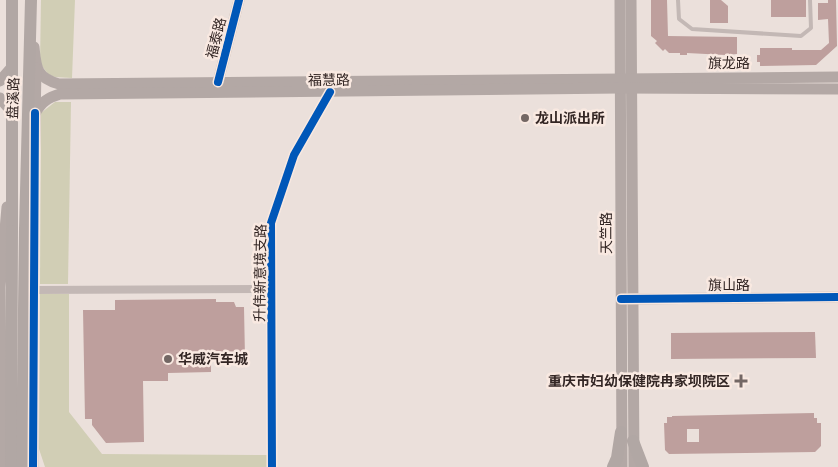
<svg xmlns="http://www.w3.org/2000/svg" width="838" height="467" viewBox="0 0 838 467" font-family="'IBM Plex Sans','Noto Sans SC',sans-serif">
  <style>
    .green { fill: #d1ceb5 }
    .building { fill: #be9f9d; fill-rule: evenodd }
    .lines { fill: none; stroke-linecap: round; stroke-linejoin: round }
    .lane { stroke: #c3b8b5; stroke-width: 4 }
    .street { stroke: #c3b8b5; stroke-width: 8 }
    .secondary { stroke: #b3a8a5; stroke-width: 11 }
    .primary { stroke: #b1a7a4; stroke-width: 12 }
    .primary-bridge { stroke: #b1a7a4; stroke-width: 12 }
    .cycleway-casing { stroke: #f9e9e1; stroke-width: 11 }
    .cycleway { stroke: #0057b8; stroke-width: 8 }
    .poi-dot { fill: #736764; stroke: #f9e9e1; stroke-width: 2 }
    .labels { text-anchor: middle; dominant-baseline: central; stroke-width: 5; stroke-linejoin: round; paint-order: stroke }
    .street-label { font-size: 14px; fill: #332624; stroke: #f9e9e1 }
    .poi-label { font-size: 14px; font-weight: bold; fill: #332624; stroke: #f9e9e1; text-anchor: start }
  </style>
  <rect width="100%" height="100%" fill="#ebe0db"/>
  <g class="green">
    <path d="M41,0H75L72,78L55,77L48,74L40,63Z"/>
    <path d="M55,102H71L68,284H40L41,113Z"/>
    <path d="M40,294H69V412L102,454L267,455V467H45L39,449Z"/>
  </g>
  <g class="building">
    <path d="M651,0H667L668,36L737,37V54L725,55L687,53V55H680V53H669L665,49L663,51L655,43L657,41L651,36Z"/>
    <path d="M710,0H721L728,6V23H710Z"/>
    <rect x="771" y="0" width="35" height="17"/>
    <path d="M828,0H836L837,46L816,65L760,66V62H757V55H760V48H792V50H821L829,43L828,19L818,20V3H828Z"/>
    <path d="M216,299V302H234L236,307H244L245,358H211V372L168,373V381H143L144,442L106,443L92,425V419H85L83,310H115V300Z"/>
    <path d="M815,332L816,358L671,359V333Z"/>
    <path d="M814,413V418H817V423H821V446L815,452L669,454L665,450L664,423H667V417H672V416ZM687,429H699V442H687Z"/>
  </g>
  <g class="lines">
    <path class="lane" d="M678,0L679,19L692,29L801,36L811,28L810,0"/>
    <g class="street">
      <path d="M33,290L272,289"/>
      <path d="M272,467L271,223L294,155L330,92"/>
    </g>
    <g class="secondary">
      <path d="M620,0L622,467"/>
      <path d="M631,0L634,467"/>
      <path d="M34,47C36,67 36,78 59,84L838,77"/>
      <path d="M0,81L12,67"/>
      <path d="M218,82L239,0"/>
      <path d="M0,98L11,111"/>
      <path d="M35,113C42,102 47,98 60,94L621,88L838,89"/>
      <path d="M625,299L838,297"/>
      <path d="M2,467L0,287L7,207"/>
      <path d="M33,467V232L36,68"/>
    </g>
    <g class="primary">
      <path d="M12,0V231"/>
      <path d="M25,230L31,0"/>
      <path d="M633,441L643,467"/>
      <path d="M613,467L617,458L621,432"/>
    </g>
    <g class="primary-bridge">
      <path d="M11,467L12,231"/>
      <path d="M22,467L25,230"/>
    </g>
    <defs>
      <g id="cycleway">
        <path d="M218,82L239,0"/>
        <path d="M621,299L838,297"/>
        <path d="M33,467L35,113"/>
        <path d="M272,467L271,223L294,155L330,92"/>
      </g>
    </defs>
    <use href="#cycleway" class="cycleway-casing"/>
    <use href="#cycleway" class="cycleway"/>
  </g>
  <g class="poi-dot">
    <circle cx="525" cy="118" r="5"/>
    <circle cx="168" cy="359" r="5"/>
    <path d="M738.5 373.5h5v5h5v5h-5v5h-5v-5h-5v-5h5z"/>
  </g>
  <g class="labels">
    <g class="street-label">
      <text transform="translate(216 38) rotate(-76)">福泰路</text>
      <text x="729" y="63">旗龙路</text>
      <text transform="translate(329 80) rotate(-1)">福慧路</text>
      <text transform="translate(13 98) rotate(-88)">盘溪路</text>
      <text transform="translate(606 233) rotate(-90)">天竺路</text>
      <text transform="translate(260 273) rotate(-89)">升伟新意境支路</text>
      <text x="729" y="285">旗山路</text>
    </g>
    <g class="poi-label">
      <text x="535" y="118">龙山派出所</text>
      <text x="178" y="359">华威汽车城</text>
      <text x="730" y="381" text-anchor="end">重庆市妇幼保健院冉家坝院区</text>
    </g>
  </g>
</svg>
